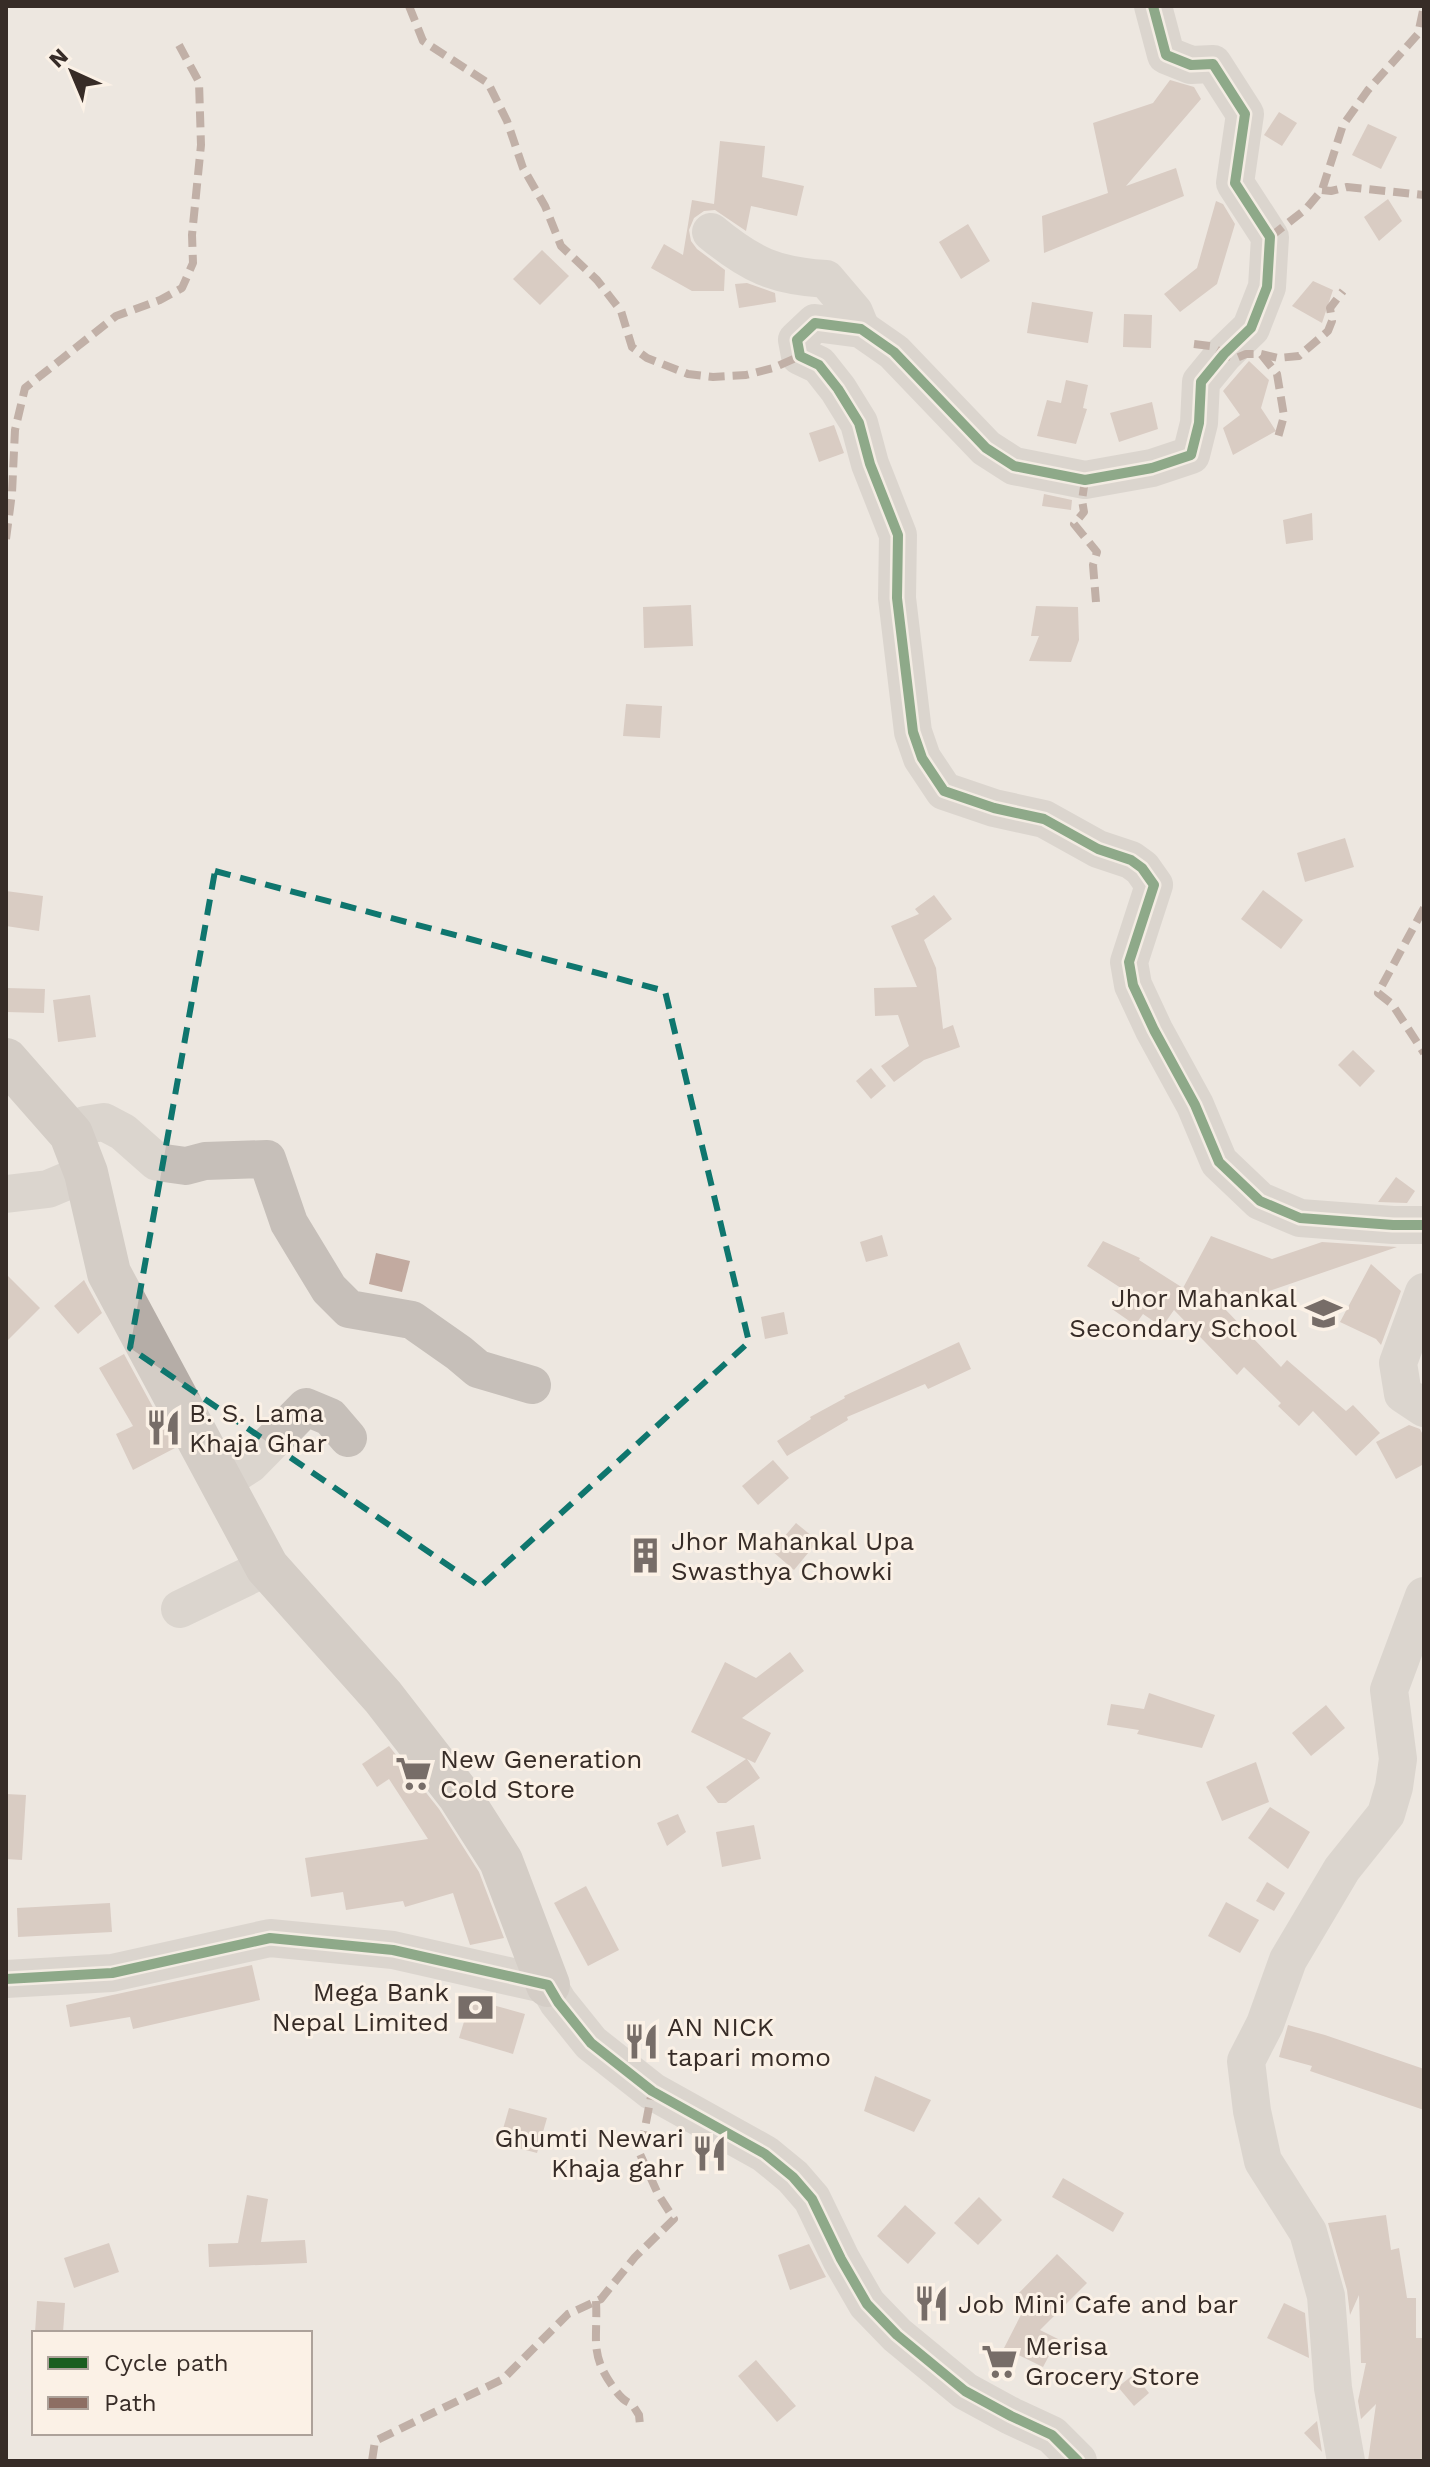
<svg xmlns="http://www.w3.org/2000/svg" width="1430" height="2467" viewBox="0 0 1430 2467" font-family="'Work Sans',sans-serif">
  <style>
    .building { fill: #c2aaa0 }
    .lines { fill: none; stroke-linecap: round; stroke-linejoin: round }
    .minor { stroke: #c6bfb9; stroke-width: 38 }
    .major { stroke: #b5ada7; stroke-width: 44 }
    .quiet { stroke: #8d6e63; stroke-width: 8; stroke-dasharray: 16 8; stroke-linecap: butt }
    .cycleway-casing { stroke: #fbf1e6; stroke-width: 15 }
    .cycleway { stroke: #1b5e20; stroke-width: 10 }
    .marked { fill: none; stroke: #0f766e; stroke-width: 6; stroke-dasharray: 16 10; stroke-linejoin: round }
    .labels { text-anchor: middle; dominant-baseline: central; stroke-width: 6; stroke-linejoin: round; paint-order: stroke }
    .poi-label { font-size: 26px; fill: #372c27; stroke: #fbf1e6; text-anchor: start }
  </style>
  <rect width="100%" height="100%" fill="#ede7e0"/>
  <g class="building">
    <path d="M1170,80L1194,87L1201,99L1126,186L1176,168L1184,196L1044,253L1042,216L1108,193L1093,123L1153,103Z"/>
    <path d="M1279,112L1297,123L1282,146L1264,135Z"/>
    <path d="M1368,124L1397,137L1381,169L1352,155Z"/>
    <path d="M720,141L765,146L762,177L804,186L797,216L751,206L746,231L715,210L704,211L694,218L689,230L691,241L697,249L725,270L724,291H692L651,268L664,244L683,255L692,200L714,204Z"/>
    <path d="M1388,199L1402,221L1379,241L1364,217Z"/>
    <path d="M1216,201L1223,204L1235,224L1217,284L1180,312L1164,294L1197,268Z"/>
    <path d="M968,224L990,261L961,279L939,242Z"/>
    <path d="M542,250L569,276L540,305L513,279Z"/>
    <path d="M1313,281L1333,290L1322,323L1292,306Z"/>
    <path d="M747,283L775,293L776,302L739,308L735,284Z"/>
    <path d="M1032,302L1093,312L1088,343L1027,333Z"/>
    <path d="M1124,314L1152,315L1151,348L1123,347Z"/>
    <path d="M1249,361L1269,380L1261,408L1276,431L1233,455L1223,428L1240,415L1223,391Z"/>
    <path d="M1066,380L1088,385L1083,408L1087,409L1076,444L1037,436L1047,400L1061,403Z"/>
    <path d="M1152,402L1158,429L1119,442L1110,413Z"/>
    <path d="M834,425L844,453L819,462L809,433Z"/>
    <path d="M1044,494L1072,500L1071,510L1042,506Z"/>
    <path d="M1312,513L1313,540L1286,544L1283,520Z"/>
    <path d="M691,605L693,646L644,648L643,607Z"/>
    <path d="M1036,606L1078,607L1079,640L1071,662L1029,661L1039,636H1031Z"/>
    <path d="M626,704L662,706L660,738L623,736Z"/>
    <path d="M1345,838L1354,867L1305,882L1297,853Z"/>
    <path d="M1263,890L1303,920L1281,949L1241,919Z"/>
    <path d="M6,891L43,896L39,931L6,926Z"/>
    <path d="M934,895L952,919L924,940L936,968L943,1029L953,1025L960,1047L924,1060L894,1082L881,1066L909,1046L898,1015L875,1016L874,988L917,987L891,926L919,914L915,909Z"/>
    <path d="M6,988L45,989L44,1013L6,1012Z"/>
    <path d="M90,995L96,1037L58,1042L53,1000Z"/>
    <path d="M1353,1050L1375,1071L1360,1087L1338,1065Z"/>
    <path d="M871,1068L886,1086L871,1099L856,1081Z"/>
    <path d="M1396,1177L1415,1191L1407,1203L1378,1202Z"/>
    <path d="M882,1235L888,1256L866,1262L860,1242Z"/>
    <path d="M1211,1236L1272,1259L1322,1242L1397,1247L1223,1307L1281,1367L1287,1360L1346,1411L1353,1405L1380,1433L1356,1456L1313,1411L1299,1426L1278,1406L1281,1403L1244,1367L1237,1375L1174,1310L1162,1327L1143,1314L1135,1325L1112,1309L1124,1290L1087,1266L1103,1241L1140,1258L1139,1260L1183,1288Z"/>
    <path d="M376,1253L410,1261L402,1292L369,1284Z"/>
    <path d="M1371,1264L1401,1291L1381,1345L1376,1339L1340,1322Z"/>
    <path d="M6,1274L40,1308L6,1342Z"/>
    <path d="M84,1280L102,1313L78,1334L54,1306Z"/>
    <path d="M784,1312L788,1334L765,1339L761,1317Z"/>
    <path d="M959,1342L971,1369L928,1389L925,1384L847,1417L848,1420L787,1456L777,1441L811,1419L810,1417L845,1398L844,1396Z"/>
    <path d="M124,1354L175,1448L133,1470L116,1434L133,1426L99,1368Z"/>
    <path d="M1409,1425L1420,1429L1424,1437V1464L1396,1479L1376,1442Z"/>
    <path d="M773,1460L789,1478L758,1505L742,1486Z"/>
    <path d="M796,1523L818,1541L794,1570L772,1551Z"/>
    <path d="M790,1652L804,1671L742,1718L771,1733L755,1763L747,1759L760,1778L726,1803H718L706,1787L746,1759L691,1732L725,1662L756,1678Z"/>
    <path d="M1149,1693L1215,1715L1202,1748L1137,1734L1139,1730L1107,1725L1111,1704L1144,1709Z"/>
    <path d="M1326,1705L1345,1728L1311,1756L1292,1733Z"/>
    <path d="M389,1746L439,1809L479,1872L504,1938L470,1945L453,1893L405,1907L403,1901L346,1910L343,1892L311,1897L305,1858L428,1839L389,1779L377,1787L362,1764Z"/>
    <path d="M1256,1762L1269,1802L1222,1821L1206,1782Z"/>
    <path d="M6,1794L26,1795L22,1860L6,1859Z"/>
    <path d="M1270,1807L1310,1832L1288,1869L1248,1838Z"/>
    <path d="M678,1814L686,1832L667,1846L657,1823Z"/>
    <path d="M754,1825L761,1859L722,1867L716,1832Z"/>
    <path d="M1267,1882L1285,1893L1274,1911L1256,1901Z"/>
    <path d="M586,1886L619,1950L588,1966L554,1903Z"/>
    <path d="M1226,1902L1259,1920L1240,1953L1208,1936Z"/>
    <path d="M110,1903L112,1932L18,1937L17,1908Z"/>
    <path d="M252,1965L260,2000L133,2029L130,2017L70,2027L66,2005Z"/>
    <path d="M471,1999L525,2014L513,2054L459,2038Z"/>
    <path d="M1288,2025L1325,2035L1424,2069V2110L1310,2071L1312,2066L1279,2057Z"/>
    <path d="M875,2076L931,2100L914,2132L864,2111Z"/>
    <path d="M509,2108L547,2118L537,2153L499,2143Z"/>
    <path d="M1063,2178L1124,2213L1113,2232L1052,2197Z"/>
    <path d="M247,2195L268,2199L261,2242L305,2240L307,2263L209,2267L208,2244L238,2243Z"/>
    <path d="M979,2197L1002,2220L978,2245L954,2223Z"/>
    <path d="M905,2205L936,2233L908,2264L877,2236Z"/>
    <path d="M1386,2215L1391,2250L1399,2248L1407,2298H1416V2338H1424V2461H1368L1376,2404L1361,2419L1358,2401L1366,2363H1361L1359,2295L1350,2315L1347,2290L1328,2223Z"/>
    <path d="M109,2243L119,2272L74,2288L64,2258Z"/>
    <path d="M809,2244L826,2277L790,2290L778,2255Z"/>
    <path d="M1057,2254L1087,2283L1040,2330L1058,2339L1043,2367L1004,2348L1025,2307L1015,2297Z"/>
    <path d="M37,2301L65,2303L63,2333H35Z"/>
    <path d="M1284,2303L1305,2313L1309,2358L1267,2338Z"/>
    <path d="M756,2360L796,2406L777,2422L738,2376Z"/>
    <path d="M1134,2374L1149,2393L1134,2406L1118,2387Z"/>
    <path d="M1317,2421L1322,2452L1304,2433Z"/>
  </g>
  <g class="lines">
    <g class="minor">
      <path d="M1153,6L1166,55L1191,65L1213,64L1245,114L1235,183L1270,237L1267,287L1251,328L1224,354L1201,382L1199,423L1191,455L1152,468L1085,480L1014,466L986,448L894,352L861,329L815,323L797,340L800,356L819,365L838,389L859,423L870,464L898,535L897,598L913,732L922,758L944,791L994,808L1044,819L1098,849L1131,860L1142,868L1154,885L1129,962L1133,985L1154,1030L1195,1105L1219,1162L1260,1201L1300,1218L1393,1225H1424"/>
      <path d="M711,232C751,265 775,276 826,279L854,312L861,329"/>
      <path d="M71,1134L85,1125L104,1122L123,1132L157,1162L186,1166L205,1161L267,1159L289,1223L329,1289L349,1309L412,1320L459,1353L478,1369L532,1385"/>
      <path d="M6,1194L48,1189L86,1173"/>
      <path d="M1424,1292L1398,1363L1403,1394L1424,1408"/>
      <path d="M222,1482L250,1464L306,1407L330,1417L348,1438"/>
      <path d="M180,1609L267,1567"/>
      <path d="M6,1979L112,1973L270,1938L393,1950L548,1985L558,2002L591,2043L652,2091L765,2154L793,2177L812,2199L841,2259L867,2304L897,2335L965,2391L1011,2416L1052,2435L1078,2461"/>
      <path d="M1346,2461L1333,2388L1326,2296L1308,2232L1263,2161L1252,2111L1246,2061L1265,2024L1288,1960L1342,1869L1386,1814L1394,1787L1398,1759L1389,1690L1424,1596"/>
    </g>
    <path class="major" d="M6,1060L71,1134L86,1173L109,1273L267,1567L383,1697L459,1795L501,1861L548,1985"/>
    <g class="quiet">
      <path d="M409,6L423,41L488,83L507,121L523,168L545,206L561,246L597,280L621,311L632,347L647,358L688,374L713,377L746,375L773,368L800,356"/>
      <path d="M1322,190L1331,191L1347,187L1424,195"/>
      <path d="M1270,237L1306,209L1322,190L1343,125L1368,90L1418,34L1424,6"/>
      <path d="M1194,344L1210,346L1234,359L1246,354H1261L1277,374L1284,416L1277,441"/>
      <path d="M1261,354L1278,358L1299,356L1328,331L1332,321L1330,308L1343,291"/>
      <path d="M1085,480L1082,500L1084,512L1074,524L1097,552L1093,565L1096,602"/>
      <path d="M6,539L12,493L15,430L25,388L116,316L160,300L182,288L193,263L192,235L201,145L199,82L179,45"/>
      <path d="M1424,908L1378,993L1392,1004L1424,1053"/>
      <path d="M596,2301C598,2340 589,2353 613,2387C619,2395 623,2401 632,2404L639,2415L640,2425"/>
      <path d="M372,2461L375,2441L503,2379L568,2314L601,2299L635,2257L674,2219L658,2194L640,2154L652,2091"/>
    </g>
    <defs>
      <g id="cycleway">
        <path d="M1153,6L1166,55L1191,65L1213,64L1245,114L1235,183L1270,237L1267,287L1251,328L1224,354L1201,382L1199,423L1191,455L1152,468L1085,480L1014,466L986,448L894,352L861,329L815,323L797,340L800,356L819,365L838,389L859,423L870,464L898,535L897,598L913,732L922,758L944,791L994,808L1044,819L1098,849L1131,860L1142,868L1154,885L1129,962L1133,985L1154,1030L1195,1105L1219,1162L1260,1201L1300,1218L1393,1225H1424"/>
        <path d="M6,1979L112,1973L270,1938L393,1950L548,1985L558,2002L591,2043L652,2091L765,2154L793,2177L812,2199L841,2259L867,2304L897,2335L965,2391L1011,2416L1052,2435L1078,2461"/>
      </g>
    </defs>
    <use href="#cycleway" class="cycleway-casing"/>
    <use href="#cycleway" class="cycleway"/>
  </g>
  <path d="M0 0H1430V2467H0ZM215,871L665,991L749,1342L480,1587L130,1348Z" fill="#ede7e0" fill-opacity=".55" fill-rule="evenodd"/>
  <path class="marked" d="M215,871L665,991L749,1342L480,1587L130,1348Z"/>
  <defs>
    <symbol id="school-bare" viewBox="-9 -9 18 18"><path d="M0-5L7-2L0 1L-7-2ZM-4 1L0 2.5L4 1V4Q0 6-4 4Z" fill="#776d68" stroke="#fbf1e6" stroke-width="2.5" paint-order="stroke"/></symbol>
    <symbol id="restaurant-bare" viewBox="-9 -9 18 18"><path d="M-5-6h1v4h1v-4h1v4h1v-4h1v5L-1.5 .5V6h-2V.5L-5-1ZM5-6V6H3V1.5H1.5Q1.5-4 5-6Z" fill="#776d68" stroke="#fbf1e6" stroke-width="2.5" paint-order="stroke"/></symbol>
    <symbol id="building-bare" viewBox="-9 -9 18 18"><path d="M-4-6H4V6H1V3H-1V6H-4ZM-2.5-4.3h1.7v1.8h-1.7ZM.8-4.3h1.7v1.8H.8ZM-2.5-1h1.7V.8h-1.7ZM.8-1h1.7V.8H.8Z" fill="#776d68" stroke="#fbf1e6" stroke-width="2.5" paint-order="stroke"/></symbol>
    <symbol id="supermarket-bare" viewBox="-9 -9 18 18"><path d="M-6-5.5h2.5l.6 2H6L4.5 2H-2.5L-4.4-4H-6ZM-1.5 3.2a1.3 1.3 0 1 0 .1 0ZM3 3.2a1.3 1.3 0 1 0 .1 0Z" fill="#776d68" stroke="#fbf1e6" stroke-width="2.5" paint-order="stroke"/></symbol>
    <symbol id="bank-bare" viewBox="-9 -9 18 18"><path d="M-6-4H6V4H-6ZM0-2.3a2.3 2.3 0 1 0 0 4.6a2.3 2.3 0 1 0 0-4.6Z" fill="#776d68" stroke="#fbf1e6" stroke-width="2.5" paint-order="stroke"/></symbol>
  </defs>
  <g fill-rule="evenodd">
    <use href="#school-bare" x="1298" y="1288" width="51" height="51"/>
    <use href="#restaurant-bare" x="138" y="1402" width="51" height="51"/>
    <use href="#building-bare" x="620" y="1530" width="51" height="51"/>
    <use href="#supermarket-bare" x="388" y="1748" width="51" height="51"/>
    <use href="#bank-bare" x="450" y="1982" width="51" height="51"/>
    <use href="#restaurant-bare" x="616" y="2016" width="51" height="51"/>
    <use href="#restaurant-bare" x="684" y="2128" width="51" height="51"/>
    <use href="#restaurant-bare" x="906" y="2278" width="51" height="51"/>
    <use href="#supermarket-bare" x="974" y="2336" width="51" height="51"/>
  </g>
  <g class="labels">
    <g class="poi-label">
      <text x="1297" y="1298" text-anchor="end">Jhor Mahankal<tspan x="1297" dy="30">Secondary School</tspan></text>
      <text x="189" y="1413">B. S. Lama<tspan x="189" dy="30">Khaja Ghar</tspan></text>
      <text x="671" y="1541">Jhor Mahankal Upa<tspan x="671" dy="30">Swasthya Chowki</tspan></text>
      <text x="440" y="1759">New Generation<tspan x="440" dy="30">Cold Store</tspan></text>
      <text x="449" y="1992" text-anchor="end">Mega Bank<tspan x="449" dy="30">Nepal Limited</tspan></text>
      <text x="667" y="2027">AN NICK<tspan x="667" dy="30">tapari momo</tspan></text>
      <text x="684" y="2138" text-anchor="end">Ghumti Newari<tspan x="684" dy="30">Khaja gahr</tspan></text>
      <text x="958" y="2304">Job Mini Cafe and bar</text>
      <text x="1025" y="2346">Merisa<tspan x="1025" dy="30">Grocery Store</tspan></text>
    </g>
  </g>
  <rect width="1430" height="2467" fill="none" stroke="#372c27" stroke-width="16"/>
  <rect x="32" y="2331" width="280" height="104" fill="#fbf1e6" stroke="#ada29a" stroke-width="2"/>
  <rect x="48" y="2357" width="40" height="12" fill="#1b5e20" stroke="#ada29a" stroke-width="2"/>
  <text x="104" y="2371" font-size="24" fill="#372c27">Cycle path</text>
  <rect x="48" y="2397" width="40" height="12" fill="#8d6e63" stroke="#ada29a" stroke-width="2"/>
  <text x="104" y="2411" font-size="24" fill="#372c27">Path</text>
  <g transform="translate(72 72) rotate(316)" stroke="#fbf1e6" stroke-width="6" paint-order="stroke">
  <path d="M0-6L14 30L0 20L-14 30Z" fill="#372c27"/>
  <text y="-12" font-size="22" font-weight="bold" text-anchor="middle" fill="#372c27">N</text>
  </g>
</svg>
